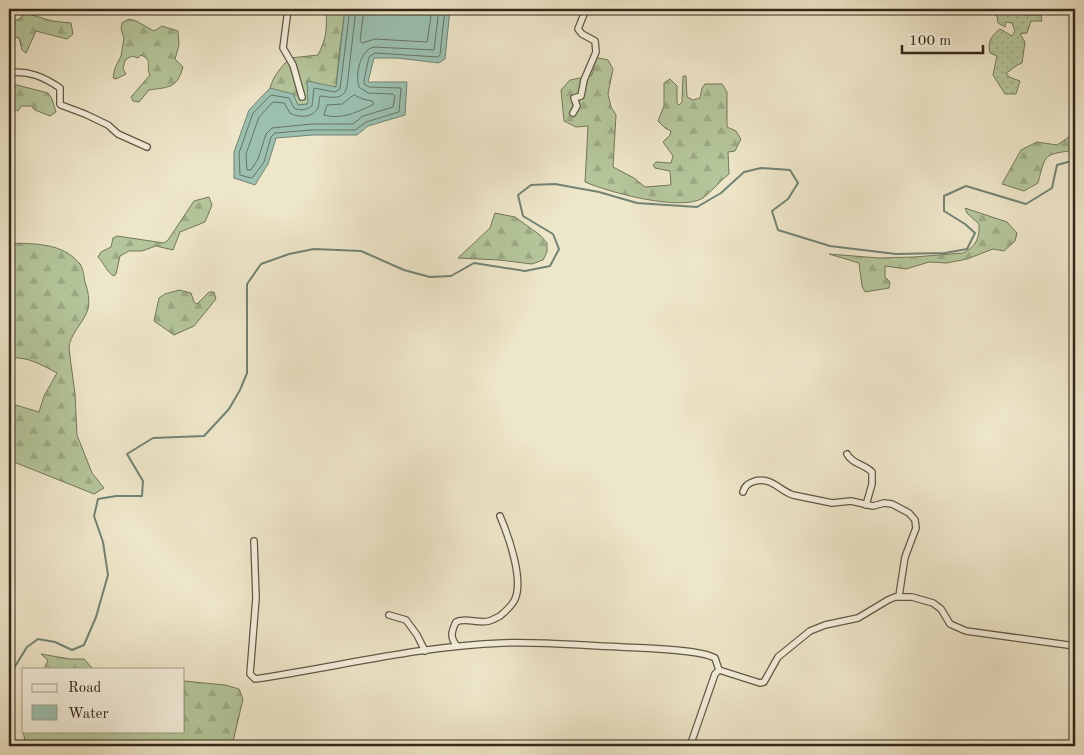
<svg xmlns="http://www.w3.org/2000/svg" width="1084" height="755" viewBox="0 0 1084 755" font-family="'Old Standard TT',serif">
  <style>
    .grass { fill: url(#grass-dots); stroke: #74775a }
    .forest { fill: url(#forest-firs); stroke: #74775a }
    .water { fill: #9bc0b0; stroke: #718374 }
    .lines { fill: none; stroke-linecap: round; stroke-linejoin: round }
    .shore { stroke: #677465; stroke-width: 1 }
    .stream { stroke: #718374; stroke-width: 2 }
    .minor-casing { stroke: #625846; stroke-width: 8 }
    .minor { stroke: #f4efdc; stroke-width: 5.5 }
  </style>
  <defs>
    <pattern id="grass-dots" width="8" height="8" patternUnits="userSpaceOnUse" patternTransform="scale(1.25)"><rect width="8" height="8" fill="#b4c69a"/><path d="M2 2h.1M6 6h.1" fill="none" stroke="#9baa84" stroke-width="1.8" stroke-linecap="round"/></pattern>
    <pattern id="forest-firs" width="22" height="20" patternUnits="userSpaceOnUse" patternTransform="scale(1.25)"><rect width="22" height="20" fill="#b4c69a"/><path d="M5 1l3.5 6h-7zM16 11l3.5 6h-7z" fill="#9baa84"/></pattern>
  </defs>
  <rect width="100%" height="100%" fill="#eee6c9"/>
  <filter id="stains"><feTurbulence type="fractalNoise" baseFrequency=".004" numOctaves="4"/><feColorMatrix values="0 0 0 0 .2 0 0 0 0 .09 0 0 0 0 .02 0 0 0 .5 -.17"/></filter>
  <radialGradient id="worn" r=".72"><stop offset=".6" stop-color="#630" stop-opacity="0"/><stop offset="1" stop-color="#630" stop-opacity=".3"/></radialGradient>
  <path class="grass" d="M989,9H1025V15H1041L1042,21H1031L1027,33L1020,34L1025,42L1022,63C1015,65 1012,70 1006,73L1009,77L1020,81L1016,94H1005L993,75L997,56L990,53C987,42 992,35 1000,29L1012,36L1015,31L1012,23L1006,22L1005,27L998,23L997,16L988,10Z"/>
  <g class="forest">
    <path d="M326,9H345L339,55L336,87L308,104L298,105L270,88C273,76 282,66 290,58L318,55C327,38 327,27 326,9Z"/>
    <path d="M26,13L52,21L71,23L73,34L67,39L36,31L26,53L22,50L19,38L9,36V23L19,19Z"/>
    <path d="M129,19L136,21L154,31L162,26L178,31L179,45L175,59L183,67C177,89 168,87 149,90L139,102L133,101L131,97L150,75C145,65 154,61 141,55L138,58L132,56L125,60L123,69L126,74L116,79L113,78L115,68L121,56L124,38L121,29L122,23Z"/>
    <path d="M599,58L608,60L613,69L608,94L611,107L616,115L613,167L634,178L645,187L671,185L670,171L655,168L653,165L656,162L671,163L673,156L663,142L670,135L671,131L665,128L658,121L664,106V83L670,79L677,86V103L679,105L682,102L683,76H686L687,97L693,100L700,98L702,88L705,84H722L727,92V127L736,131L741,139L735,151L728,152L729,174C720,181 712,191 703,198C681,212 608,192 585,182L588,126L576,127L564,121L561,90L570,80L591,76L594,69L595,59Z"/>
    <path d="M1075,67V150C1044,155 1046,152 1038,183L1024,191L1002,184L1021,150L1037,142L1057,145L1069,137L1075,127L1074,96L1071,71Z"/>
    <path d="M9,83L48,93L52,99L56,112L50,116L35,110L31,106H21L18,111L9,106Z"/>
    <path d="M209,197L212,205L205,222L180,232L173,250L156,246L142,251H129L120,256L116,274L114,276C107,273 104,263 98,257L101,252L111,247L113,238L117,236L164,243L168,240L194,201Z"/>
    <path d="M965,208L1007,222L1017,233L1015,241L1004,251L993,249L967,259L947,263L929,262L906,269L885,266V277L890,282L889,288L865,292L862,286L859,263L829,254L879,258L914,257L963,253C976,247 980,237 979,224L967,213Z"/>
    <path d="M495,213L515,217L540,235L547,243V252L543,260L532,264L499,260L458,258L490,228Z"/>
    <path d="M9,243C34,244 62,242 80,264C83,268 84,277 85,282C88,290 90,301 88,309C84,323 69,334 69,349L75,394L77,435L92,473L104,488L94,494L9,460V403L39,412L44,396L57,373C42,365 27,356 9,358Z"/>
    <path d="M179,290L191,293L194,302L197,304L209,292H214L216,299L194,326L174,335L154,321L159,298L165,294Z"/>
    <path d="M41,654L70,659H84L93,669H44L48,660Z"/>
    <path d="M184,681L225,685L239,689L243,699L232,746H26L23,731L24,729V731H184Z"/>
  </g>
  <path class="water" d="M345,9H450L445,59L439,63L397,58H374L368,82H407L405,115L368,126L357,135H313L276,138L268,164L255,185L234,178V152L249,110L270,88L293,94L298,105L308,104L307,81L336,87Z"/>
  <g class="lines">
    <g class="shore">
      <path d="M350,9L340,89L335,92L314,88L312,106C307,110 299,111 294,108L289,98L271,95L253,113L239,153L240,175L251,178L253,177L264,162L271,137L275,133L312,130H355L366,122L399,112L401,88L369,87L364,84V80L369,57L375,53L438,57L440,55L445,9"/>
      <path d="M356,9L347,87C343,101 332,97 320,96C319,100 319,105 318,108C313,118 298,118 290,113L284,103L273,102L259,117L246,154L247,170H251L258,159L266,134L272,128L312,124H353L363,116L393,107L395,96L393,94L368,93L359,87C355,75 360,50 374,47L434,50L439,9"/>
      <path d="M364,9L360,41L362,43L375,39L427,42L432,9"/>
      <path d="M354,95L363,99L372,101L374,104C358,112 341,120 324,115L327,105L342,104Z"/>
    </g>
    <path class="stream" d="M9,673L14,668L27,647L38,639L55,642L72,650L84,645L96,617L108,575L103,542L94,516L98,499L116,496H142L143,481L127,454L153,438L204,436L229,409L240,390L247,373V284L261,264L289,254L314,249L361,251L404,270L430,277L451,276L474,263L525,271L550,266L559,249L553,234L523,216L518,195L531,185L555,184L599,192L637,203L697,207L721,193L744,172L761,168L790,170L798,183L788,199L772,211L778,230L830,246L896,254L945,253L967,249L975,233L965,224L944,211V196L966,186L1026,204L1052,188L1057,165L1075,160"/>
    <defs>
      <g id="minor">
        <path d="M288,9L283,48L293,65L302,97"/>
        <path d="M9,73C28,70 44,77 60,88V104L61,105L85,114L108,125L118,134L147,147"/>
        <path d="M573,113L577,106L574,98L581,96L584,80L596,52L595,41L582,34L578,29L586,9"/>
        <path d="M847,454C852,464 864,464 872,472V484L866,505"/>
        <path d="M743,492C745,485 749,483 755,481C772,477 780,491 793,495L832,503L851,501L873,506L884,503L892,504L909,513L915,520L916,528L905,557L899,596"/>
        <path d="M254,541L256,598L250,674L255,679C337,667 419,646 503,643C542,641 582,646 621,647C641,648 700,649 715,658L719,670L760,683L764,682L778,657L810,631L825,625L858,618L888,600L895,597H912L933,603L941,609L950,624L966,631L1075,646"/>
        <path d="M389,615L406,620L417,635L425,651"/>
        <path d="M457,646C450,638 451,632 456,622C466,617 478,624 489,621C493,620 496,618 500,616C506,611 512,606 515,599C524,579 508,535 500,516"/>
        <path d="M690,746L715,674L719,670"/>
      </g>
    </defs>
    <use href="#minor" class="minor-casing"/>
    <use href="#minor" class="minor"/>
  </g>
  <rect width="1084" height="755" fill="none" stroke="#eee6c9" stroke-width="30"/>
  <rect x="10" y="10" width="1064" height="735" fill="none" stroke="#33281a" stroke-width="2.5"/>
  <rect x="15" y="15" width="1054" height="725" fill="none" stroke="#33281a"/>
  <rect x="22" y="668" width="162" height="65" fill="#f4efdc" stroke="#a79f8e"/>
  <rect x="32" y="684" width="25" height="8" fill="#f4efdc" stroke="#a79f8e"/>
  <text x="68" y="692" font-size="15" fill="#33281a">Road</text>
  <rect x="32" y="705" width="25" height="15" fill="#9bc0b0" stroke="#a79f8e"/>
  <text x="68" y="718" font-size="15" fill="#33281a">Water</text>
  <path d="M902 45v8h81v-8" fill="none" stroke="#33281a" stroke-width="2.5"/>
  <text x="909" y="45" font-size="15" fill="#33281a" stroke="#f4efdc" stroke-width="4" paint-order="stroke">100 m</text>
  <rect width="100%" height="100%" filter="url(#stains)"/>
  <rect width="100%" height="100%" fill="url(#worn)"/>
</svg>
